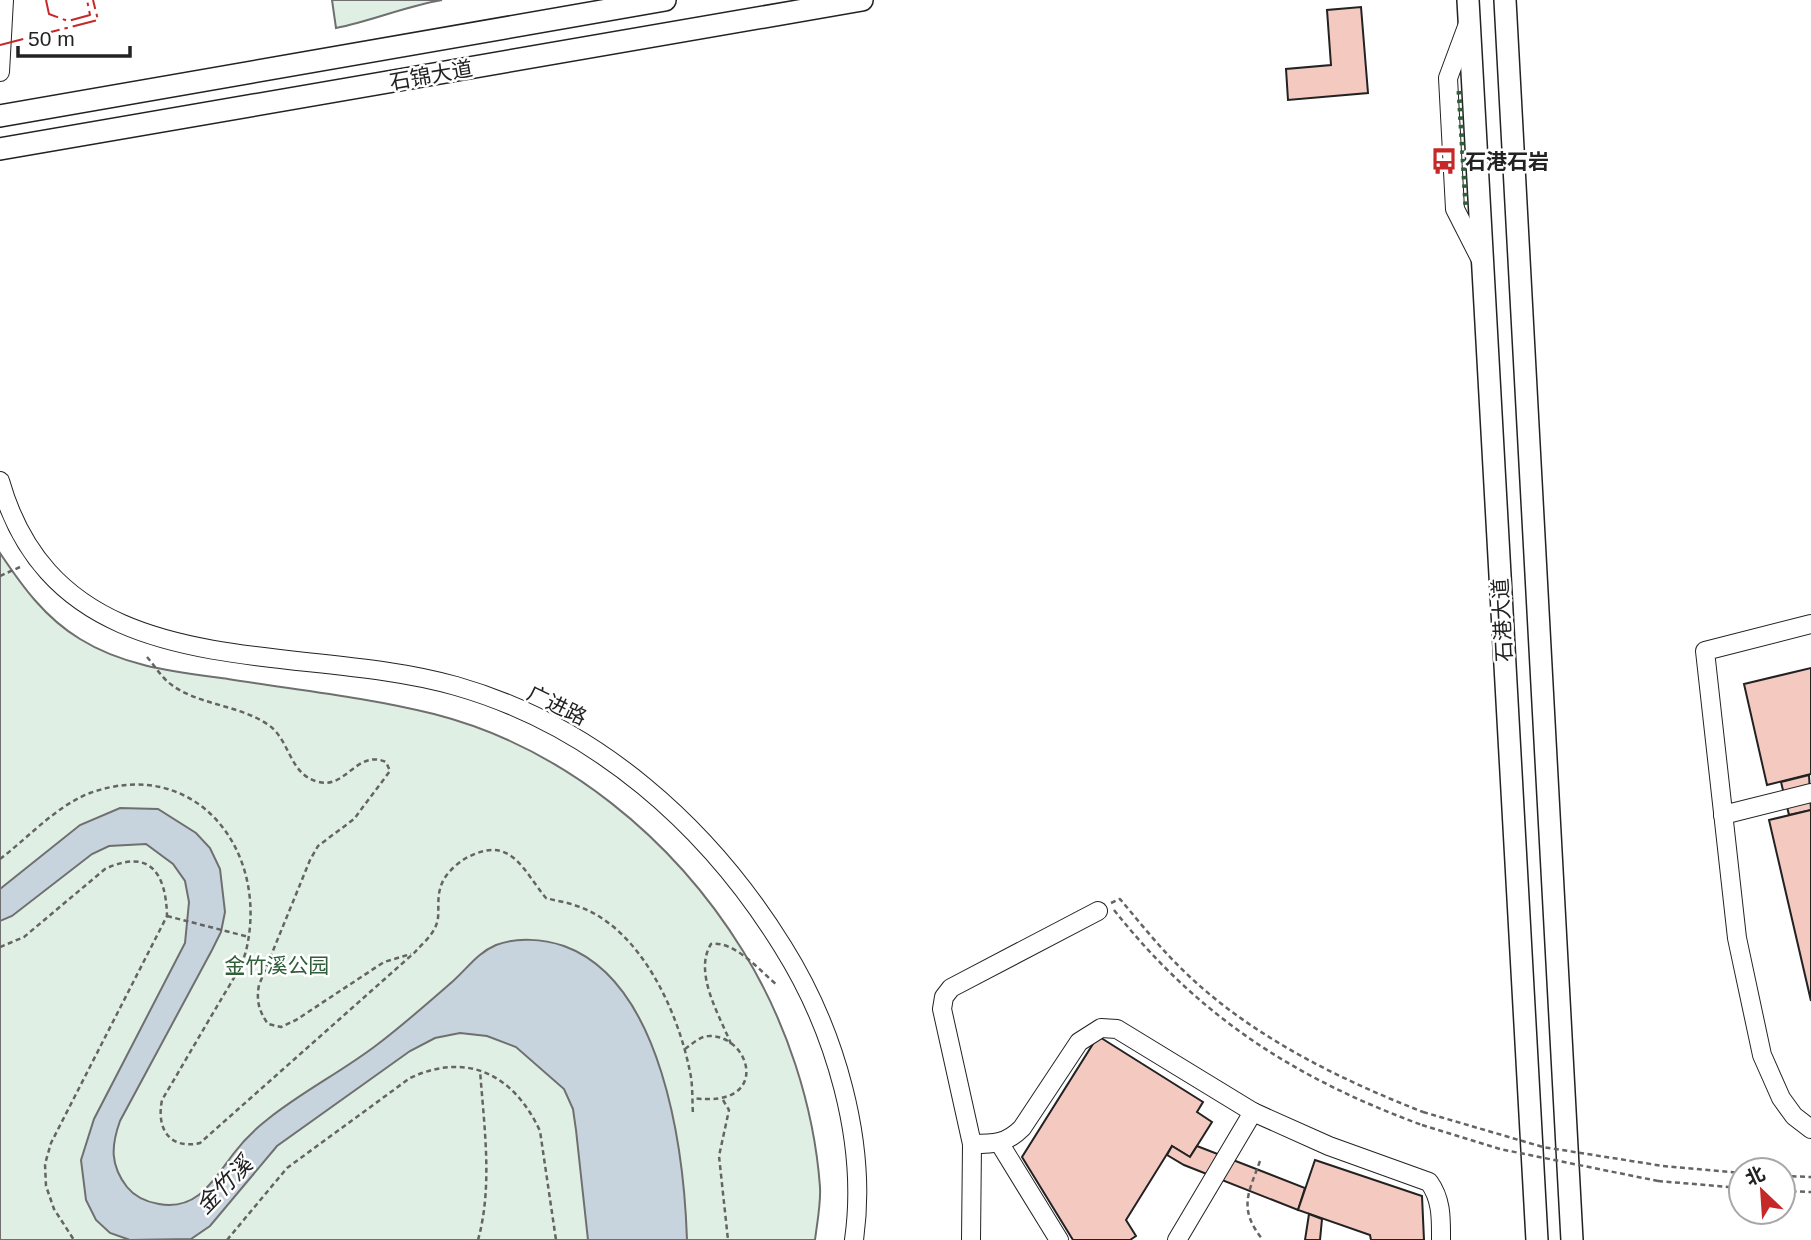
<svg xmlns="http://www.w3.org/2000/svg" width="1811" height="1240" viewBox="0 0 1811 1240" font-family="Helvetica,'Noto Sans SC',sans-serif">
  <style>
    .green { fill: #e0efe3; stroke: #6f6f6f; stroke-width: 2 }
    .water { fill: #c7d3dd; stroke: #6f6f6f; stroke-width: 2 }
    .building { fill: #f3c9c0; stroke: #222; stroke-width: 2 }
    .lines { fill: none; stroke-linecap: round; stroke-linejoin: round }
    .minor-casing { stroke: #222; stroke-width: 20 }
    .major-casing { stroke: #222; stroke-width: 24 }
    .path { stroke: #646464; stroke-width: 2.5; stroke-dasharray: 5 3.5; stroke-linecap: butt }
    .minor { stroke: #fff; stroke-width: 18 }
    .major { stroke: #fff; stroke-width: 21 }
    .path-bridge { stroke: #646464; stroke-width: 2.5; stroke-dasharray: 5 3.5; stroke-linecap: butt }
    .hedge { stroke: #2f5e38; stroke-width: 5; stroke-dasharray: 3.5 5; stroke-linecap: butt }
    .power { stroke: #c62828; stroke-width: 2; stroke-dasharray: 24 5 3.5 5; stroke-linecap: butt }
    .labels { text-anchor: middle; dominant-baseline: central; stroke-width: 5; stroke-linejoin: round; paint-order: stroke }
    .street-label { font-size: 21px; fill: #222; stroke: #fff }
    .poi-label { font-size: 21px; font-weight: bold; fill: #222; stroke: #fff; text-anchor: start }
    .park-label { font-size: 21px; fill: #2f5e38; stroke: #fff }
    .water-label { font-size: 23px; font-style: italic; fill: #222; stroke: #fff }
  </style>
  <rect width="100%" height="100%" fill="#fff"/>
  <g class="green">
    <path d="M332,0H442C406,6 372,21 336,28Z"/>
    <path d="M0,553C22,586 45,618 80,639C125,667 177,672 228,679C297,690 366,697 434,714C563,747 674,839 743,951C786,1021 814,1105 820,1187C821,1204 817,1223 815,1240H0Z"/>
  </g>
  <path class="water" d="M120,808L158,809L196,833L210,848L220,869L225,912L221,932L212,950L120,1121C111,1146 110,1165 127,1187C135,1197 147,1202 159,1204C198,1211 214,1179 234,1153C244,1140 255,1129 268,1119C303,1091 343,1071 378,1044C403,1025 428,1003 452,982C467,969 477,953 496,945C517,937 543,939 564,946C663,982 684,1150 687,1240H588L576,1130L573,1109L564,1089L516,1047L487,1036L460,1033L435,1038L410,1051L277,1146L210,1226L191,1239L130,1240L110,1233L96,1220L86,1200L81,1160L94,1119L185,943L189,902L185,881L173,864L146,844L109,846L92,854L12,916L0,921V889L80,825Z"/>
  <g class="building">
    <path d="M1361,7L1368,93L1288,100L1286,69L1331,65L1327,10Z"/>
    <path d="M1811,668V774L1767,785L1744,684Z"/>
    <path d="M1809,775L1811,810L1789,815L1781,782Z"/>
    <path d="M1811,810V1001L1769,820Z"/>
    <path d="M1098,1036L1203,1102L1197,1112L1212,1122L1190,1157L1172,1146L1126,1220L1136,1236L1130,1240H1073L1022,1157Z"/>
    <path d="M1172,1146L1190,1157L1197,1146L1305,1188L1298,1210L1184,1165L1167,1155Z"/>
    <path d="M1315,1160L1422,1196L1424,1240H1371L1370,1235L1298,1210Z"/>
    <path d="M1309,1214L1322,1219L1320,1240H1305Z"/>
  </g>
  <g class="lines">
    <defs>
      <g id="minor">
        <path d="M1468,24L1448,78L1455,209L1482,262"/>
        <path d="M0,72L4,0"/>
        <path d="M0,481C60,692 292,639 456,686C596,726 708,826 783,947C835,1030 868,1142 854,1240"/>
        <path d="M1811,624L1705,651L1737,938L1762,1055L1781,1098L1794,1116L1811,1129"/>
        <path d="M1723,815L1811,793"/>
        <path d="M972,1144C994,1144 1006,1144 1022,1128L1079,1042L1101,1028L1117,1029L1253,1112L1329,1146L1429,1182C1442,1200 1441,1219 1441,1240"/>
        <path d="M1000,1144L1059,1240"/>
        <path d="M971,1240L972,1144L942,1009L944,997L951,988L1098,911"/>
        <path d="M1177,1240L1253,1112"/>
      </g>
      <g id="major">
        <path d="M1468,0L1537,1240"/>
        <path d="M1505,0L1572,1240"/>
        <path d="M0,116L665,0"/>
        <path d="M0,149L862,0"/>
      </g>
    </defs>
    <use href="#minor" class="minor-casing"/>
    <use href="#major" class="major-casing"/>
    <g class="path">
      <path d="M0,576L20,567"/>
      <path d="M147,657C154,665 160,675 168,682C195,705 237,704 267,724C291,739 288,775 319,782C346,789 357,749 386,762L390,771L354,819L318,846L310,860L259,985C256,1001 259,1011 268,1024L281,1027L296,1020L384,962L411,954"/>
      <path d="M0,859C28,838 56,806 90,793C196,755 270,851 246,951C241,969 228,987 219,1003C200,1035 181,1068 162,1100C156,1129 170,1150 200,1143L414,953C423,943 436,933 438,918C439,908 437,896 441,886C444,875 456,864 466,858C511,834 522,869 546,898C556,901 567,902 577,906C640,927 678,1011 690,1072C693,1085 692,1100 693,1114"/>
      <path d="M1111,903L1120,899C1136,918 1152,938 1169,956C1237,1029 1331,1076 1423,1112"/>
      <path d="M1114,910C1199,1017 1294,1078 1422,1125"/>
      <path d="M167,916L249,937"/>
      <path d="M0,947L24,937L105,869C150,848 166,873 167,916L51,1143L45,1164L46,1186L54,1209L74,1240"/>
      <path d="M731,1044C720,1016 693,973 711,944C734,940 760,971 777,985"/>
      <path d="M685,1049C692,1044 700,1036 709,1036C751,1035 772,1109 693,1098"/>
      <path d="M723,1100L729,1110L719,1156L728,1240"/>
      <path d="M1260,1161C1248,1194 1238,1209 1263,1240"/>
      <path d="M1663,1166L1741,1173"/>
      <path d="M1783,1176L1811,1177"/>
      <path d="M1658,1181L1741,1188"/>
      <path d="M1783,1191L1811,1192"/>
      <path d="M227,1240L287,1168L410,1078C468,1051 514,1075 540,1131L556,1240"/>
      <path d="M478,1240C493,1186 484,1126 480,1070"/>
    </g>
    <use href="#minor" class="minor"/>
    <use href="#major" class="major"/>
    <g class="path-bridge">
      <path d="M1423,1112L1543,1147L1663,1166"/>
      <path d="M1422,1125L1500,1149L1658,1181"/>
    </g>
    <path class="hedge" d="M1459,91L1466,208"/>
    <g class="power">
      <path d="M46,0L49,14L68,21L90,15L87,0"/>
      <path d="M0,45L98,20L93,0"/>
    </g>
  </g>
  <defs>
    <symbol id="bus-bare" viewBox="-9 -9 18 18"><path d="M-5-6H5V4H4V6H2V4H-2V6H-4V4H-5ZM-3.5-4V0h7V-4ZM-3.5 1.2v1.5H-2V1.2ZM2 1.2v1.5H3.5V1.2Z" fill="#c62828" stroke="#fff" stroke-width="2.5" paint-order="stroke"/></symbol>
  </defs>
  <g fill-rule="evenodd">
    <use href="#bus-bare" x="1425" y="142" width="38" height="38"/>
  </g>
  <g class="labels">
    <g class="street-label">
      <text transform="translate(431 75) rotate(-10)">石锦大道</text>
      <text transform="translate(1502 620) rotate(-93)">石港大道</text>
      <text transform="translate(557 705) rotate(26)">广进路</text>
    </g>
    <g class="poi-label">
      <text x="1465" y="161">石港石岩</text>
    </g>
    <g class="park-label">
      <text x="277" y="965">金竹溪公园</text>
    </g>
    <g class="water-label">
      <text transform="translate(224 1185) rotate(-46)">金竹溪</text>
    </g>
  </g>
  <g transform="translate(1762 1191) rotate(335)"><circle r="33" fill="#ffffff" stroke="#a7a7a7" stroke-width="2"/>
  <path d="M0-5L12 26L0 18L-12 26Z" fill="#c62828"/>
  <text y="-10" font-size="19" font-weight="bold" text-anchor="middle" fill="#222222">北</text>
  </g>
  <path d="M18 46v10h112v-10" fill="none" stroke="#222222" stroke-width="3.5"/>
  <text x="28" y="46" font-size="21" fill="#222222" stroke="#ffffff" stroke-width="5" paint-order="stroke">50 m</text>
</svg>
